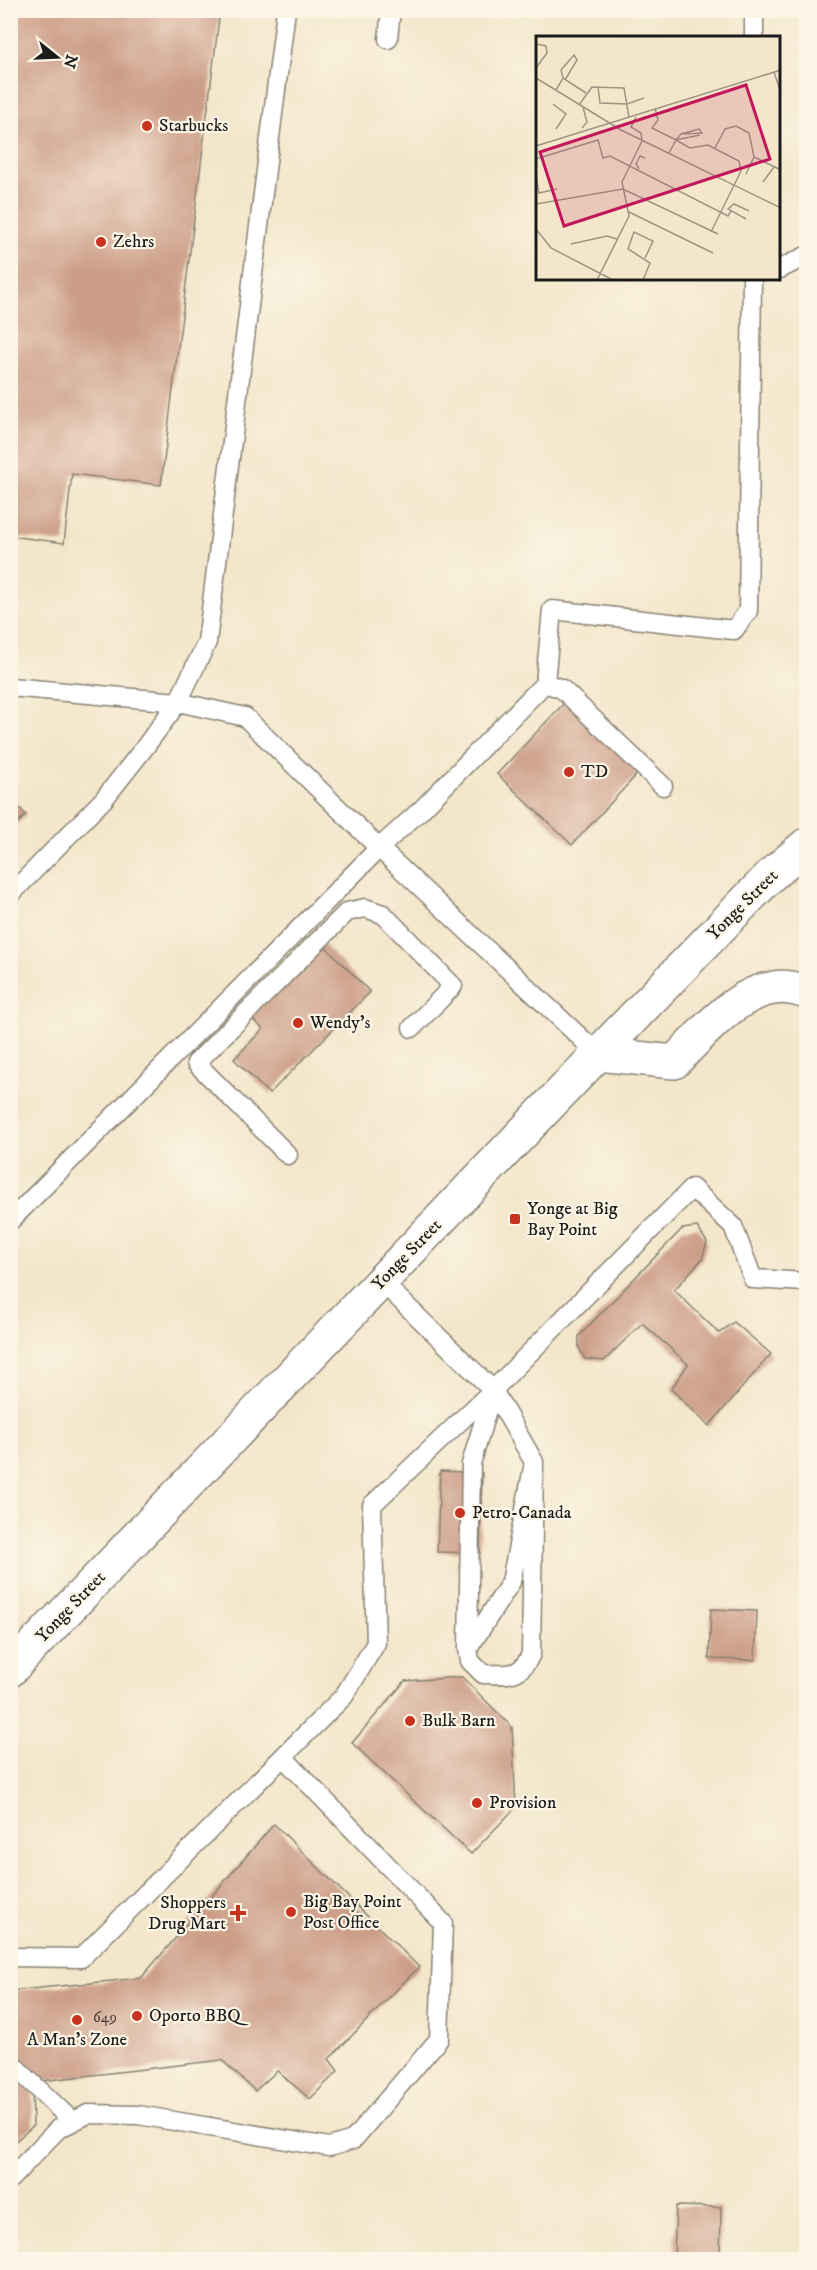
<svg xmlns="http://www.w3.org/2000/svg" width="817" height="2270" viewBox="0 0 817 2270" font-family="'IM FELL DW Pica',serif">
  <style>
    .building { fill: #cc9d87 }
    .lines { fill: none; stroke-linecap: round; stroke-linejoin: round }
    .service-casing { stroke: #888173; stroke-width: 21 }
    .primary-casing { stroke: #888173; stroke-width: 36 }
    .service { stroke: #fff; stroke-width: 18 }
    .primary { stroke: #fff; stroke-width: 33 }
    .poi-dot { fill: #c8321e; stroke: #fcf5e5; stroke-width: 2 }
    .labels { text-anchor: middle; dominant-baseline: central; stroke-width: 4.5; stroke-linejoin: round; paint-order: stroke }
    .number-label { font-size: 15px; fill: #483c37 }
    .poi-label { font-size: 18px; fill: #1c1c1c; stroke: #fcf5e5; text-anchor: start }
    .street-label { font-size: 18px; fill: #1c1c1c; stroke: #fcf5e5 }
    .inset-road { fill: none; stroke: #9d9584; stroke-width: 1.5 }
    .view { fill: #c2185b; fill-opacity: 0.15; stroke: #c2185b; stroke-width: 3 }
    .inset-edge { fill: none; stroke: #1c1c1c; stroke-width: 3 }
  </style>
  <rect width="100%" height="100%" fill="#fcf5e5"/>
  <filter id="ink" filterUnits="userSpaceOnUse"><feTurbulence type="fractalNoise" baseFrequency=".0167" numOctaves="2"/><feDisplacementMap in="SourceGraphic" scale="12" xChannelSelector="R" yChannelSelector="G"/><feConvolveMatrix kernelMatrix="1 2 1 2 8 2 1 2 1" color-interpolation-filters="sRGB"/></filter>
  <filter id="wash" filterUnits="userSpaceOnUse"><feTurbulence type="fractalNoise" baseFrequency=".008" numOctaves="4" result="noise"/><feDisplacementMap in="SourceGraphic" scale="24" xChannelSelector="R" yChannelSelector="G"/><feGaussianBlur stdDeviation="1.35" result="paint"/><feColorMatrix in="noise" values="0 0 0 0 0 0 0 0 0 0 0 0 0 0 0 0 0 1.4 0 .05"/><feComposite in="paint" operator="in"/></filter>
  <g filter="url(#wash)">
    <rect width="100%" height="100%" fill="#f3e6ca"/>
    <g id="blocks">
      <g class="building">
        <path d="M10,10H220L161,485L72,474L64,543L10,536Z"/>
        <path d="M567,700L641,770L572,845L497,774Z"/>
        <path d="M10,797L26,815L10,830Z"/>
        <path d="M323,944L370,992L269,1094L234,1059L263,1029L250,1017Z"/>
        <path d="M697,1227L707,1242L702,1259L674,1290L719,1333L734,1322L771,1354L709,1426L671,1389L688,1364L642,1323L604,1361L585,1359L579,1348V1336L682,1229Z"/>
        <path d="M440,1471L482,1473L480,1553L437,1552Z"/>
        <path d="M711,1609L757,1611L755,1660L709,1659Z"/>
        <path d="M462,1677L512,1727L516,1807L471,1854L352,1743L405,1681Z"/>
        <path d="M274,1824L419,1967L329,2059L338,2071L310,2099L277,2071L255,2091L222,2060L32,2082L33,2126L10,2146V1991L141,1978Z"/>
        <path d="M676,2206L721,2207L720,2260H674Z"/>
      </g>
    </g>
  </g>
  <g filter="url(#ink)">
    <use href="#blocks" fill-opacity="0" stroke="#888173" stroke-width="1.5"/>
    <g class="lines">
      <defs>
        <g id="service">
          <path d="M754,38V10"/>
          <path d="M388,39L391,10"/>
          <path d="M780,269L806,256"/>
          <path d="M545,683L562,689L663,786"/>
          <path d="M10,687L178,702L245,717L379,848L598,1054"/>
          <path d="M10,895L104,799L145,747L178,702L207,642L286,10"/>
          <path d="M288,1155L196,1063L347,912L365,908L383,914L453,986L412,1028"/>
          <path d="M10,1221L379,848L422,809L545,683L552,610L734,630L748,611L752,279"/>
          <path d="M493,1390L534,1462L531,1654C520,1679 507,1674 483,1674L470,1661L468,1649L511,1582L534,1462"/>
          <path d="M468,1649L471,1464L493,1390L692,1188L733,1226L753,1279L806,1282"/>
          <path d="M10,1957L81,1958L344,1696L376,1643L372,1505L493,1390L382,1282"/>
          <path d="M10,2062L72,2121"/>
          <path d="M10,2179L58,2129L88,2114L138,2115L329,2147L353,2140L439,2039L443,1923L284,1758"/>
        </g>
        <g id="primary">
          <path d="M598,1054L674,1062C702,1035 733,994 774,988C785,986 797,989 806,992"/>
          <path d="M10,1670L598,1054L770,876L806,845"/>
        </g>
      </defs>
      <use href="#service" class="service-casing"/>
      <use href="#primary" class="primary-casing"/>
      <use href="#service" class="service"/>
      <use href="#primary" class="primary"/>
    </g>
  </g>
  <g class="poi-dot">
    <circle cx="147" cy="126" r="6"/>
    <circle cx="101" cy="242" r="6"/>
    <circle cx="569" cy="772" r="6"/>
    <circle cx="298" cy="1023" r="6"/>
    <rect x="509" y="1213" width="12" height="12" rx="3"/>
    <circle cx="460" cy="1513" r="6"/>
    <circle cx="410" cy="1721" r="6"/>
    <circle cx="477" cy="1803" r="6"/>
    <circle cx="291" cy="1912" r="6"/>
    <path d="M235 1904h6v6h6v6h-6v6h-6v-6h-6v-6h6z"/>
    <circle cx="137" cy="2016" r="6"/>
    <circle cx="77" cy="2020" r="6"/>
  </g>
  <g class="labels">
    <g class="number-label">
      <text x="105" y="2017">649</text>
    </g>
    <g class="poi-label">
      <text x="159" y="126">Starbucks</text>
      <text x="113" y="242">Zehrs</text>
      <text x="581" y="772">TD</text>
      <text x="310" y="1023">Wendy's</text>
      <text x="527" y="1209">Yonge at Big<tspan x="527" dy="21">Bay Point</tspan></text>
      <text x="472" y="1513">Petro-Canada</text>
      <text x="422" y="1721">Bulk Barn</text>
      <text x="489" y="1803">Provision</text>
      <text x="303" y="1902">Big Bay Point<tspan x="303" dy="21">Post Office</tspan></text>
      <text x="226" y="1903" text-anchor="end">Shoppers<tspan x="226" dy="21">Drug Mart</tspan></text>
      <text x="149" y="2016">Oporto BBQ</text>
      <text x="77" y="2040" text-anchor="middle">A Man's Zone</text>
    </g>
    <g class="street-label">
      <text transform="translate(743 905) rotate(-45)">Yonge Street</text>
      <text transform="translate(407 1255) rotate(-46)">Yonge Street</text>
      <text transform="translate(71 1607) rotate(-46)">Yonge Street</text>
    </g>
  </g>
  <g transform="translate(536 36)">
    <rect width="244" height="244" fill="#f3e6ca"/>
    <path class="inset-road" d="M0,8L10,10L11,17L0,32M238,36L245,57M0,42L85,94L245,172M27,42L25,34L38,19L41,24L29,44M62,51L64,67L91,68L108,62M20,54L27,42L50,57M17,68L30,78L20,93M43,69L56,51L88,52L93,81M119,72L122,84L116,92L140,104L164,99M100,81L95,91L105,97L106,105M46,92L51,86L47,71M140,104L145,98L163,93L166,97L145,98M0,110L245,34M179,112L189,93L200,90L213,97L218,121L245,134M133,117L140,104L154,112L172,109L203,125L205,135L175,196M0,123L62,104L67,122L74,120L192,180L195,175M103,133L100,128L104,120L109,122M210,138L218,121M0,139L3,157L21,153M227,146L238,131M0,168L87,153L182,198M93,176L177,217M210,183L192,173L198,168L213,175M0,193L15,212L77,244M35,208L71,200L81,203M61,244L93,180L86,146L106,105M107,244L114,227L92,213L98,196L117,205L109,222"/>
    <path class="view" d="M210,49L234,123L28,190L4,116Z"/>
    <rect width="244" height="244" class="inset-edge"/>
  </g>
  <rect width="817" height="2270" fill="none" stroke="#fcf5e5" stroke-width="36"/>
  <g transform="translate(57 57) rotate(108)" stroke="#fcf5e5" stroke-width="4.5" paint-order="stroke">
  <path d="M0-4.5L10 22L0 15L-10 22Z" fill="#1c1c1c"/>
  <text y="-9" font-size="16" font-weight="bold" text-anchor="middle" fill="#1c1c1c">N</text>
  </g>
</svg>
